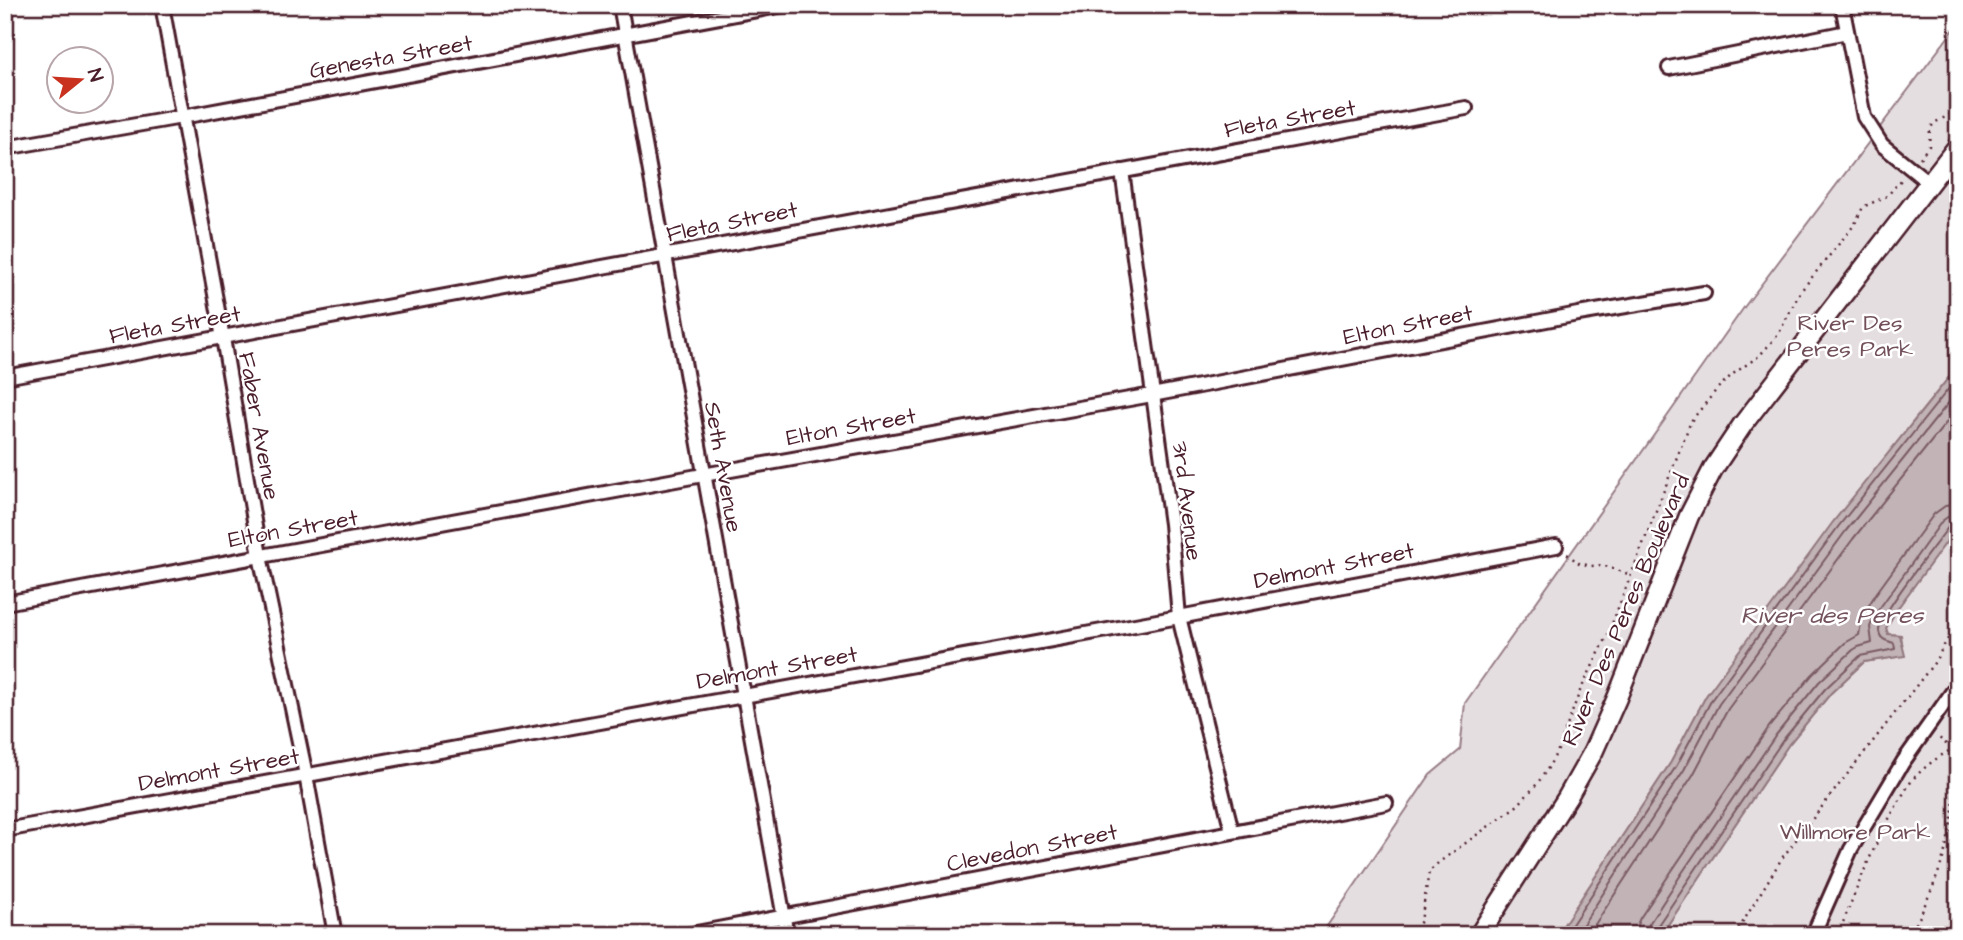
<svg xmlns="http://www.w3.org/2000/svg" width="1963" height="940" viewBox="0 0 1963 940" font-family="'Architects Daughter',sans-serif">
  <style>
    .green { fill: #e5dee0; stroke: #987e86; stroke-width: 2 }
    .water { fill: #c1b3b6; stroke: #91787e; stroke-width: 2 }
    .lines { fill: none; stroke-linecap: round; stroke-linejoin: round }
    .shore { stroke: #7a5a63; stroke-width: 2 }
    .minor-casing { stroke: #4a1f2b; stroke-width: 18 }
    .secondary-casing { stroke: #4a1f2b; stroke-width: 23 }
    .path { stroke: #4a1f2b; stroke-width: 2.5; stroke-dasharray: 2 5; stroke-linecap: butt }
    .minor { stroke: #fff; stroke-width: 12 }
    .secondary { stroke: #fff; stroke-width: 18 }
    .labels { text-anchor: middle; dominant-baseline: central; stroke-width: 5; stroke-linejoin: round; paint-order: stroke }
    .street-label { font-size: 23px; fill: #4a1f2b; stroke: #fff }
    .park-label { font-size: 23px; fill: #714f58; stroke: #fff }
    .water-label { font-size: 24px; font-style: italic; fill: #74535c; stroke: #fff }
  </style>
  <rect width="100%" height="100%" fill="#fff"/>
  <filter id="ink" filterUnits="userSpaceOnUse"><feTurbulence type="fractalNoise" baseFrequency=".0143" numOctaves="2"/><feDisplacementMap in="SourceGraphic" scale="14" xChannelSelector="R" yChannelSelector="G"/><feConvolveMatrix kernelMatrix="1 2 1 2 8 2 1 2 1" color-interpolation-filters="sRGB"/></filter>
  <g filter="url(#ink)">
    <g class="green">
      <path d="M1958,24V366L1912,423L1706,696L1671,762L1557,935H1321L1430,775L1460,750L1465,703L1745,306Z"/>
      <path d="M1958,526V935H1661L1789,744L1831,693L1864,662L1904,656L1901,635L1888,634L1886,628L1897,609Z"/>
    </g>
    <path class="water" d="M1958,366V526L1897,609L1886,628L1888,634L1900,635L1905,656L1864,662L1831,693L1789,744L1661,935H1557L1671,762L1706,696L1833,522Z"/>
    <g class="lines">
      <g class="shore">
        <path d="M1565,935L1677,765L1712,699L1838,527L1958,377"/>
        <path d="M1576,935L1684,770L1719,704L1845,532L1958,391"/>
        <path d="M1588,935L1693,775L1728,709L1853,539L1958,408"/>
        <path d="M1636,935L1637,925L1640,918L1769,727L1812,675L1845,643L1859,635L1862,617L1875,595L1934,514L1945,506L1958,504"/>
        <path d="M1646,935L1649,924L1682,873L1776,735L1819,682L1853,650L1858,647L1872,643L1870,627L1874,616L1942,521L1949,516L1958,514"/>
        <path d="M1655,935L1656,928L1783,740L1825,689L1860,656L1895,649L1894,643C1887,641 1880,640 1879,631C1877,617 1938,542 1949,526L1958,523"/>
      </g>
      <defs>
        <g id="minor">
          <path d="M162,5L223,338L260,556L306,775L335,935"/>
          <path d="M620,5L787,935"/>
          <path d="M1842,5L1864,117L1882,145L1929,183"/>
          <path d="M1669,68L1847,32"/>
          <path d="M5,148L182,117L784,5"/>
          <path d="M1122,171L1171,524L1179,617L1232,831"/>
          <path d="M5,377L1466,108"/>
          <path d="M5,603L703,475L1152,395L1578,314L1704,293"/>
          <path d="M5,830L1179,617L1556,546"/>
          <path d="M686,935L1386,803"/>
          <path d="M1813,935L1851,849L1903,762L1958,684"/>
        </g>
        <path id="secondary" d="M1479,935L1567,798L1593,752L1617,698L1689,516L1713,469L1743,424L1958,146"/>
      </defs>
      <use href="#minor" class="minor-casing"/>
      <use href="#secondary" class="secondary-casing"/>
      <g class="path">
        <path d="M1920,158L1929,146L1930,129L1934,123L1953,113L1958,104"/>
        <path d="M1567,554L1579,563L1591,566L1602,565L1631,575"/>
        <path d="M1914,928L1915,935"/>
        <path d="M1412,935L1421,921L1429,872L1438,863L1518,805L1537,784L1548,768L1558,750L1580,691L1606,639L1691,421L1718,388L1733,374L1759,356L1778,335L1800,292L1855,224L1863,207L1887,196L1902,179"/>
        <path d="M1735,935L1782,858L1934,663L1958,621"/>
        <path d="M1838,935C1855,893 1871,850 1894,810C1900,800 1906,788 1914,778C1926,765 1942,754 1958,746"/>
        <path d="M1907,935C1917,925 1921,914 1926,902C1949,855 1959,801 1952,749L1938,737"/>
      </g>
      <use href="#minor" class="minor"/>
      <use href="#secondary" class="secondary"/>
    </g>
  </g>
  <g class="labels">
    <g class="street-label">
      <text transform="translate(391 57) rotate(-10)">Genesta Street</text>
      <text transform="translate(1290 119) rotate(-10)">Fleta Street</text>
      <text transform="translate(732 222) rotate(-11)">Fleta Street</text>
      <text transform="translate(175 325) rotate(-10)">Fleta Street</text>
      <text transform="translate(1408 325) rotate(-11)">Elton Street</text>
      <text transform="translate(259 426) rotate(80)">Faber Avenue</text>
      <text transform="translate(851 427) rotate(-10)">Elton Street</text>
      <text transform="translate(723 467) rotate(80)">Seth Avenue</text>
      <text transform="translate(1187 501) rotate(83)">3rd Avenue</text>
      <text transform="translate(293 529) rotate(-10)">Elton Street</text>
      <text transform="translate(1334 566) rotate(-11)">Delmont Street</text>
      <text transform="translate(1626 610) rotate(-67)">River Des Peres Boulevard</text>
      <text transform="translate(777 668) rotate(-10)">Delmont Street</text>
      <text transform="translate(219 770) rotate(-10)">Delmont Street</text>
      <text transform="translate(1032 848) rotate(-11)">Clevedon Street</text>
    </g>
    <g class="park-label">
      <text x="1850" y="323">River Des<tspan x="1850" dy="26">Peres Park</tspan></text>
      <text x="1855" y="832">Willmore Park</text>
    </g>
    <g class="water-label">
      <text x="1832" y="616">River des Peres</text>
    </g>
  </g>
  <rect width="1963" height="940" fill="none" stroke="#fff" stroke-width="28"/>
  <rect x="14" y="14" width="1935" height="912" fill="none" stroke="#4a1f2b" stroke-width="2.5" filter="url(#ink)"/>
  <g transform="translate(80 80) rotate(72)"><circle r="33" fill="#ffffff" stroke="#b7a5aa" stroke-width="2"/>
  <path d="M0-5L12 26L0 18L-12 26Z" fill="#c8321e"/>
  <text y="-10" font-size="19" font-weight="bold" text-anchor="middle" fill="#4a1f2b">N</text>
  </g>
</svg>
